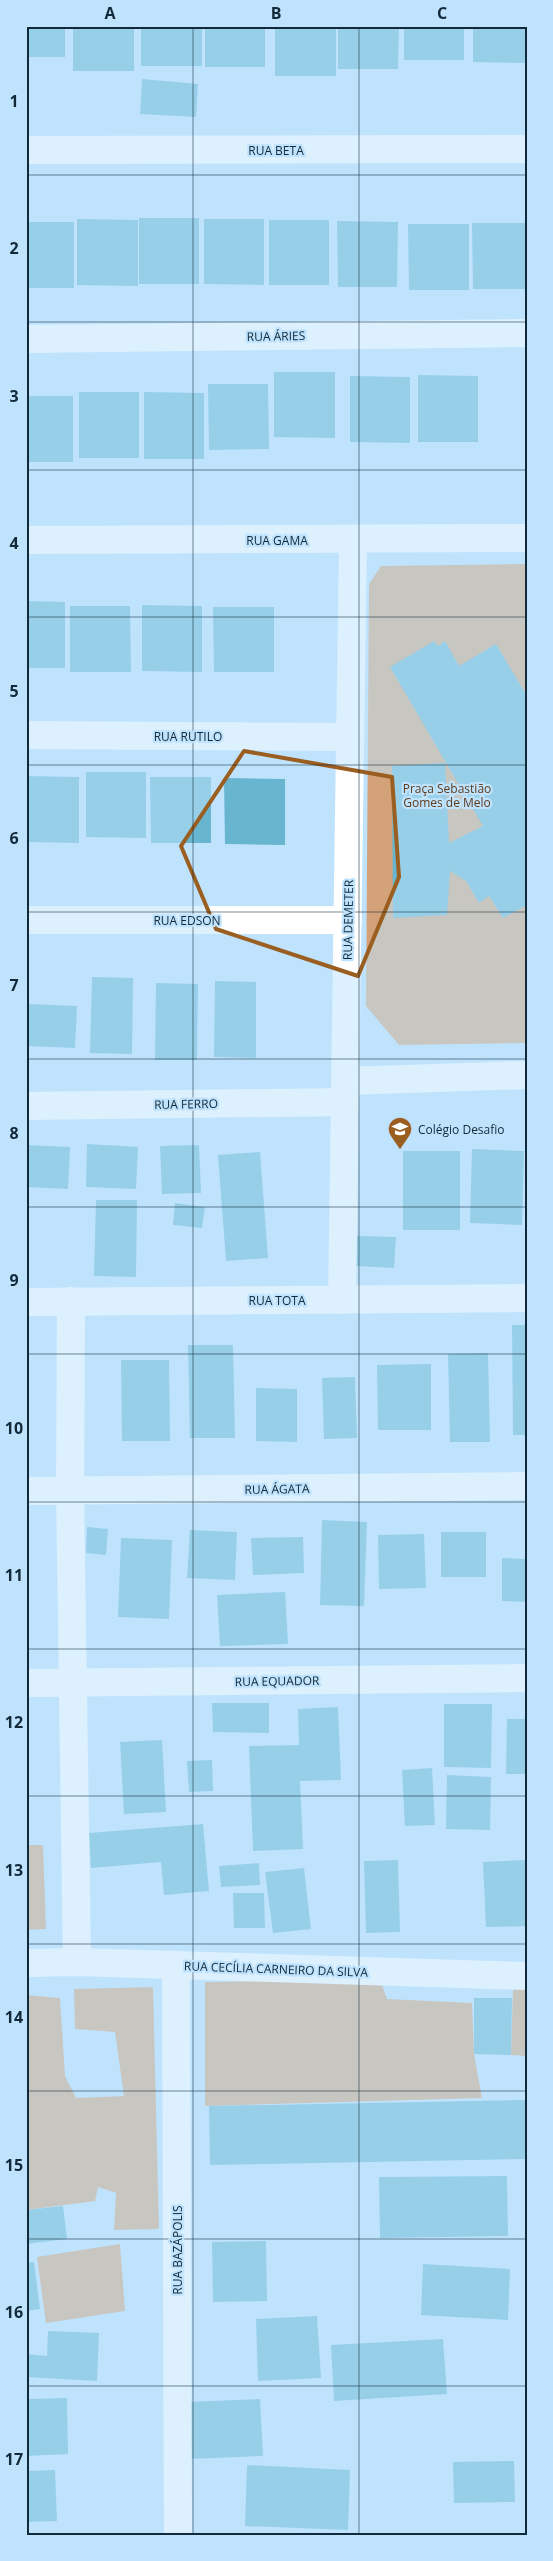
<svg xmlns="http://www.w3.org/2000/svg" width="553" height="2561" viewBox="0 0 553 2561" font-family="'Open Sans',sans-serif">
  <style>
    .green { fill: #d3a279 }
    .building { fill: #67b5cf }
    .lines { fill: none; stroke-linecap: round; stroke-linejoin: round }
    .minor { stroke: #fff; stroke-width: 28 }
    .marked { fill: none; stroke: #9b5e21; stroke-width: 4; stroke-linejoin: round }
    .grid { fill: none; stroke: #112939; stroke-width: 1; stroke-opacity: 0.55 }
    .labels { text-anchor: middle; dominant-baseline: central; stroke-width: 4.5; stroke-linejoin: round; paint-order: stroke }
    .street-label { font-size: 12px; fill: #112939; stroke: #c0e3fd }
    .park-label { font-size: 12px; fill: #5d3b1c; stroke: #c0e3fd }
    .poi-label { font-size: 12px; fill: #112939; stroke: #c0e3fd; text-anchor: start }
    .neatline { fill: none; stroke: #112939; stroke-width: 2 }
    .grid-label { font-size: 16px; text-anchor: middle; font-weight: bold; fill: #112939 }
  </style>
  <rect width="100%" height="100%" fill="#c0e3fd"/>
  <g class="green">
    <path d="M527,564V1043L399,1045L366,1006L369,584L381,566Z"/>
    <path d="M26,1845H43L46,1929L26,1930Z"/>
    <path d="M380,1979L387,1999L472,2003L474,2054L482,2098L205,2106V1982Z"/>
    <path d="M153,1987L159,2229L114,2230L116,2193L98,2187L95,2201L26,2210V1995L60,1998L65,2076L76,2098L124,2096L115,2032L75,2029L74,1989Z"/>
    <path d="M513,1987L527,1988V2056L511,2055Z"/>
    <path d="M120,2244L125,2311L46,2323L37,2257Z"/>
  </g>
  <g class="building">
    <rect x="26" y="26" width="39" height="31"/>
    <rect x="73" y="26" width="61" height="45"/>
    <rect x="141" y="26" width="61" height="40"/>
    <rect x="205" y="26" width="60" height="41"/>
    <rect x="275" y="26" width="61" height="50"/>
    <path d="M338,26H399L398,69H338Z"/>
    <rect x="404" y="26" width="60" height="34"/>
    <path d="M473,26H527V63L473,62Z"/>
    <path d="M142,79L198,84L196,117L140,114Z"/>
    <rect x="139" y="218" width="60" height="66"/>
    <path d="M77,219L138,220V286L77,285Z"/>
    <path d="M204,219H264V285L204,284Z"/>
    <rect x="269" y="220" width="60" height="65"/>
    <path d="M337,221L398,222L397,287H338Z"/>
    <rect x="26" y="222" width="48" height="66"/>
    <path d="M472,223H527V289H473Z"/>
    <path d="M408,224H469V290H409Z"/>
    <path d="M274,372H335V438L274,437Z"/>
    <path d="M418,375L478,376V442H418Z"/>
    <path d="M350,376L410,377V443L350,442Z"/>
    <path d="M208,384H268L269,449L209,450Z"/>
    <rect x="79" y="392" width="60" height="66"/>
    <path d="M144,392L204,393V459H144Z"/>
    <rect x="26" y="396" width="47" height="66"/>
    <path d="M26,601L65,602V668H26Z"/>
    <path d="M142,605L202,606V672L142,671Z"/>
    <path d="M70,606H130L131,672H70Z"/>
    <path d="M213,607H274V672H214Z"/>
    <path d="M434,641L438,646L445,641L459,666L496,644L527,696V905L503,918L489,896L479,903L466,881L450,871L447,915L393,918L392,766L445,763L449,843L483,826L390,667Z"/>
    <path d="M86,772H146V838L86,837Z"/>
    <path d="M26,776L79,777V843L26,842Z"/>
    <path d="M150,777H211V843H151Z"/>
    <path d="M224,778L285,779V845L225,844Z"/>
    <path d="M92,977L133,978L132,1054L90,1053Z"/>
    <path d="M215,981L256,982V1058L214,1057Z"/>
    <path d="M156,983L198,984L197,1060H155Z"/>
    <path d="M26,1004L77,1006L75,1048L26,1046Z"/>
    <path d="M87,1144L138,1147L136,1189L86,1187Z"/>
    <path d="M26,1145L70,1147L68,1189L26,1187Z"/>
    <path d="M199,1145L201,1193L162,1194L160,1146Z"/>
    <path d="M472,1149L524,1151L522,1225L470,1223Z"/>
    <rect x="403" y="1151" width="57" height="79"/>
    <path d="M260,1152L268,1258L226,1261L218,1155Z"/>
    <path d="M96,1200H137L136,1277L94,1276Z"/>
    <path d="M175,1203L205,1207L202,1228L173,1225Z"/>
    <path d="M357,1236L396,1237L394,1268L356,1266Z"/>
    <path d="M512,1325H527V1435H513Z"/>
    <path d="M188,1345H233L235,1438H190Z"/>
    <path d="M488,1353L490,1442H450L448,1354Z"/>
    <path d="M121,1360H169L170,1441H122Z"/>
    <path d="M431,1364V1430H378L377,1365Z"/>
    <path d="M355,1377L357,1438L324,1439L322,1378Z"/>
    <path d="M256,1388L297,1389V1442L256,1441Z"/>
    <path d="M322,1520L367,1522L364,1606L320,1605Z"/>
    <path d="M87,1527L108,1529L106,1555L86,1553Z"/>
    <path d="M190,1530L237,1532L235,1580L187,1578Z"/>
    <rect x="441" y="1532" width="45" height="45"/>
    <path d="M424,1534L426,1588L379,1589L378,1535Z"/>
    <path d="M303,1537L304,1573L253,1575L251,1538Z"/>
    <path d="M121,1538L172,1540L169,1619L118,1617Z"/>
    <path d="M502,1558L527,1559V1602L502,1601Z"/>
    <path d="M285,1592L288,1644L220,1646L217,1595Z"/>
    <path d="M212,1703H269V1733L213,1732Z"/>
    <path d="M444,1704H492L491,1768L444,1767Z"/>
    <path d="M338,1707L341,1780L300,1781L303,1849L253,1851L249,1746L299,1745L298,1709Z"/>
    <path d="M507,1719H527V1774H506Z"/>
    <path d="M162,1740L166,1812L124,1814L120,1742Z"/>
    <path d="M212,1760L213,1791L189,1792L187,1761Z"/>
    <path d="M432,1768L435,1825L405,1826L402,1770Z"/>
    <path d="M447,1775L491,1777L490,1830L446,1829Z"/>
    <path d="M203,1824L209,1891L164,1895L161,1862L91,1868L89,1833Z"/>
    <path d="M398,1860L400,1932L366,1933L364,1861Z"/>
    <path d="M527,1860V1926L486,1927L483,1862Z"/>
    <path d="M259,1863L260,1885L221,1887L219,1866Z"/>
    <path d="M304,1868L311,1929L273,1933L265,1872Z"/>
    <path d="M233,1893H264L265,1928H234Z"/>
    <path d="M474,1998H512L511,2055L474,2054Z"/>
    <path d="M526,2100L527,2159L210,2165L209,2106Z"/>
    <path d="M507,2176L508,2236L380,2238L379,2177Z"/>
    <path d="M63,2206L67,2239L26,2244V2210Z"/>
    <path d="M266,2241L267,2301L213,2302L212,2242Z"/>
    <path d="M34,2262L40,2309L26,2311V2263Z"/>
    <path d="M423,2264L510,2269L508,2320L421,2315Z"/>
    <path d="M317,2316L321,2378L258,2381L256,2319Z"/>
    <path d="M48,2331L99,2333L97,2381L26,2377V2354L47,2356Z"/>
    <path d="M443,2339L447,2394L334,2401L331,2345Z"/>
    <path d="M67,2398L68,2454L26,2456V2399Z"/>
    <path d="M260,2399L263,2456L190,2459L187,2402Z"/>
    <path d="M514,2461L515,2502L454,2503L453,2462Z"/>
    <path d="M247,2465L350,2470L348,2530L245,2526Z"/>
    <path d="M55,2470L57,2521L26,2522V2471Z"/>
  </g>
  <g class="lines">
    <g class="minor">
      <path d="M26,150L527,149"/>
      <path d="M26,339L527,333"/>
      <path d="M26,540L527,538"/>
      <path d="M26,735L350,737"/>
      <path d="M26,920H348"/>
      <path d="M346,1081L527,1075"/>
      <path d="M26,1106L345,1102"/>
      <path d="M342,1300L353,540"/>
      <path d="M71,1301L70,1491L77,1962"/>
      <path d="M26,1302L527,1298"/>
      <path d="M26,1491L527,1486"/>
      <path d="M26,1683L527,1678"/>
      <path d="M26,1963L77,1962L527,1976"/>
      <path d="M176,1966L178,2535"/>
    </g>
  </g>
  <path d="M0 0H553V2561H0ZM244,751L392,777L399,877L358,976L216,929L181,846Z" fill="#c0e3fd" fill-opacity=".55" fill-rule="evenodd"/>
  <path class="marked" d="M244,751L392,777L399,877L358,976L216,929L181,846Z"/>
  <path class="grid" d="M193,26V2535M359,26V2535M26,175H527M26,322H527M26,470H527M26,617H527M26,765H527M26,912H527M26,1059H527M26,1207H527M26,1354H527M26,1502H527M26,1649H527M26,1796H527M26,1944H527M26,2091H527M26,2239H527M26,2386H527"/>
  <defs>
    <symbol id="school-pin" viewBox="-11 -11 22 30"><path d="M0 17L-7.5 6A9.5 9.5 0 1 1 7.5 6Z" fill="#9b5e21" stroke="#c0e3fd"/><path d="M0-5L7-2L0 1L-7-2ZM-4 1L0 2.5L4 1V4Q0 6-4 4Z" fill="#fff"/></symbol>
  </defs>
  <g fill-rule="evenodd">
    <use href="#school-pin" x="386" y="1115" width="28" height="38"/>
  </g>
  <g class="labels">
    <g class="street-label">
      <text x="276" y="150">RUA BETA</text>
      <text transform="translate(276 336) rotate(-1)">RUA ÁRIES</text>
      <text x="277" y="540">RUA GAMA</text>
      <text x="188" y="736">RUA RUTILO</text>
      <text x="187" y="920">RUA EDSON</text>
      <text transform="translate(348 920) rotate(-89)">RUA DEMETER</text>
      <text transform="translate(186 1104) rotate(-1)">RUA FERRO</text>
      <text x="277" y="1300">RUA TOTA</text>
      <text transform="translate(277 1489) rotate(-1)">RUA ÁGATA</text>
      <text transform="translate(277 1681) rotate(-1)">RUA EQUADOR</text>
      <text transform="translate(276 1969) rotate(2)">RUA CECÍLIA CARNEIRO DA SILVA</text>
      <text transform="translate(177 2250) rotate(-90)">RUA BAZÁPOLIS</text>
    </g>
    <g class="park-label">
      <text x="447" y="788">Praça Sebastião<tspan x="447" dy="14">Gomes de Melo</tspan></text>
    </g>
    <g class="poi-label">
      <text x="418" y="1129">Colégio Desafio</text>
    </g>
  </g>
  <rect width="553" height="2561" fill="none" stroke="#c0e3fd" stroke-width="55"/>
  <rect x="28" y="28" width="498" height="2506" class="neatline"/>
  <g class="grid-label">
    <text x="110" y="19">A</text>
    <text x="276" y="19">B</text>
    <text x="442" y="19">C</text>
    <text x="14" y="107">1</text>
    <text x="14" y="254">2</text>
    <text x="14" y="402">3</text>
    <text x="14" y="549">4</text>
    <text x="14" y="697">5</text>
    <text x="14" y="844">6</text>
    <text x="14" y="991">7</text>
    <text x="14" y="1139">8</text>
    <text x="14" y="1286">9</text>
    <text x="14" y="1434">10</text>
    <text x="14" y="1581">11</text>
    <text x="14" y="1728">12</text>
    <text x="14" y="1876">13</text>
    <text x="14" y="2023">14</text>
    <text x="14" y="2171">15</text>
    <text x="14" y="2318">16</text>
    <text x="14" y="2465">17</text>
  </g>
</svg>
